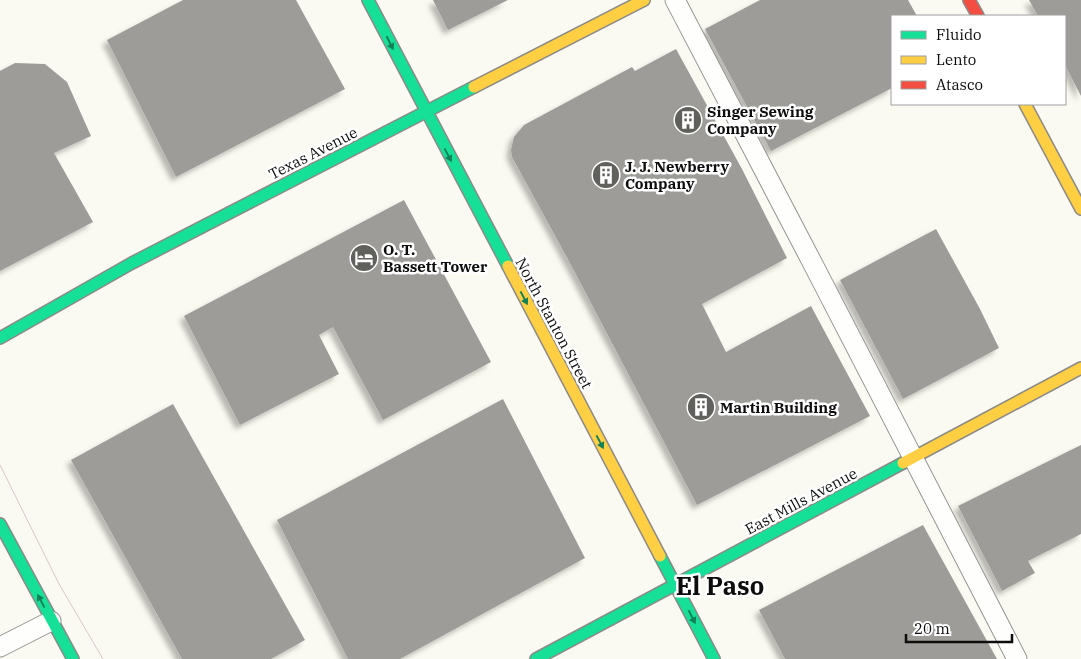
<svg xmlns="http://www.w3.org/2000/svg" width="1081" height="659" viewBox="0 0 1081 659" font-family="'IBM Plex Serif',serif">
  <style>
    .building { fill: #9e9c98; filter: url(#shadow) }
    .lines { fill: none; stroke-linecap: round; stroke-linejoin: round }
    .lane-casing { stroke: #949490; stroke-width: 21 }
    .fast-casing { stroke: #8b8a87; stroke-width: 14 }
    .slow-casing { stroke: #8b8a87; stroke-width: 14 }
    .jam-casing { stroke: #8b8a87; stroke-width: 14 }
    .lane { stroke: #fefefd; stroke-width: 19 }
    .fast { stroke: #16e098; stroke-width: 11 }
    .slow { stroke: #ffcf43; stroke-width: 11 }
    .jam { stroke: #f24e42; stroke-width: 11 }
    .tram { stroke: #d7c7c4; stroke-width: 1 }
    .oneway { fill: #128159 }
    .labels { text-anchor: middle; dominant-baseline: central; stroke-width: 5; stroke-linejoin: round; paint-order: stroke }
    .poi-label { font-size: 15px; font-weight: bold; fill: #0d0d0d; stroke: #fff; text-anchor: start }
    .street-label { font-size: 15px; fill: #0d0d0d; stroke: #fff }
    .town-label { font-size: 25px; font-weight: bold; fill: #0d0d0d; stroke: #fff }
  </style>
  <defs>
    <filter id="shadow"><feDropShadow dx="-4.5" dy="4.5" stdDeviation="2.5" flood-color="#0004"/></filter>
  </defs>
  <rect width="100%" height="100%" fill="#fbfaf2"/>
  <g class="building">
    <path d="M183,0H296L345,89L176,177L107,40Z"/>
    <path d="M433,0H508L448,30Z"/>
    <path d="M760,0H908L917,16H892V88L771,151L705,29Z"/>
    <path d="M1029,0H1081V96L1065,65V16H1038Z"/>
    <path d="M676,49L742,169L787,258L702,304L726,352L811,306L870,416L697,505L570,263L512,157L511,150L514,137L524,125L632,67L635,71Z"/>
    <path d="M15,63L45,64L67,82L91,136L54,153L93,222L0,271V71Z"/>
    <path d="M404,200L491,362L383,420L333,327L319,335L339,374L240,425L184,316Z"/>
    <path d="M936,229L980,309L999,348L903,399L840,280Z"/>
    <path d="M503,399L585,558L400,659H348L277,520Z"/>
    <path d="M173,404L305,640L271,659H182L71,460Z"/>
    <path d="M1081,445V534L1028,561L1035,573L1002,591L958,506Z"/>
    <path d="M923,525L997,659H785L759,610Z"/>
  </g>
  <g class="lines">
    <defs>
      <g id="lane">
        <path d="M675,0L814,266L1017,659"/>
        <path d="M0,647L51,621"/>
      </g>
      <g id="fast">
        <path d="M368,0L508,266"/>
        <path d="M0,338L132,263L474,87"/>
        <path d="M0,524L73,659"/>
        <path d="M660,556L714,659"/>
        <path d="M536,659L903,463"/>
      </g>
      <g id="slow">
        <path d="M474,87L644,0"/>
        <path d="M1025,104L1081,209"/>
        <path d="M508,266L660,556"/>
        <path d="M903,463L1081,368"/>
      </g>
      <path id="jam" d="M969,0L978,16"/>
    </defs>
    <use href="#lane" class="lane-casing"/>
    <use href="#fast" class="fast-casing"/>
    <use href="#slow" class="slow-casing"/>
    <use href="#jam" class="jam-casing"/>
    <use href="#lane" class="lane"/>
    <use href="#fast" class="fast"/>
    <use href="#slow" class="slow"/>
    <use href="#jam" class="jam"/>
    <path class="tram" d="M0,465L59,584L103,659"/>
  </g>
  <defs><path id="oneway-solid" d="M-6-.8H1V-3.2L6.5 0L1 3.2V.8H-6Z" transform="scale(1.25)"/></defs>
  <g class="oneway">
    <use href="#oneway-solid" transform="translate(390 43) rotate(63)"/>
    <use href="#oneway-solid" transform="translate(448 155) rotate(62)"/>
    <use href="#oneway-solid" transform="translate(524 298) rotate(62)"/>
    <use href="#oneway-solid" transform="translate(600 442) rotate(62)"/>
    <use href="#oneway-solid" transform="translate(41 601) rotate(-118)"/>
    <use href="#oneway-solid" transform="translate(692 617) rotate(63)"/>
  </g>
  <defs>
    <symbol id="building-disc" viewBox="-11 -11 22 22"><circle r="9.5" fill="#60605d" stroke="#fff"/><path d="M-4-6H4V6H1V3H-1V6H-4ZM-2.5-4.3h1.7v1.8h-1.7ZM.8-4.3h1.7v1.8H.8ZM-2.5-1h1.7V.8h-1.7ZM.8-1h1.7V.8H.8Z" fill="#fff"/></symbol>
    <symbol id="hotel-disc" viewBox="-11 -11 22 22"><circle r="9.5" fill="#60605d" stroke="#fff"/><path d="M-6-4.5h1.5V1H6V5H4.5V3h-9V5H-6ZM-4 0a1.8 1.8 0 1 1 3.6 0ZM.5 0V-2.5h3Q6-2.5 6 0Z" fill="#fff"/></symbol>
  </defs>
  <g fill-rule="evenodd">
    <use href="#building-disc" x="672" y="104" width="32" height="32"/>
    <use href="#building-disc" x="590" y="159" width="32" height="32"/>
    <use href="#hotel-disc" x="348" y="242" width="32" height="32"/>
    <use href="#building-disc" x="685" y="391" width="32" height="32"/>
  </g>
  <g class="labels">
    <g class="poi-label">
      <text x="707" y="111">Singer Sewing<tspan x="707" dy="17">Company</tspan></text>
      <text x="625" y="166">J. J. Newberry<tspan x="625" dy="17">Company</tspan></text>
      <text x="383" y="249">O. T.<tspan x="383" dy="17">Bassett Tower</tspan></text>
      <text x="720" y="407">Martin Building</text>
    </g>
    <g class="street-label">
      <text transform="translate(313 153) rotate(-27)">Texas Avenue</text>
      <text transform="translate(554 323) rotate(62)">North Stanton Street</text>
      <text transform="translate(801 501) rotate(-28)">East Mills Avenue</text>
    </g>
    <g class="town-label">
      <text x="720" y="585">El Paso</text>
    </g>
  </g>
  <rect x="891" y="15" width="175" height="90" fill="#ffffff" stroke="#9e9e9e"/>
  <rect x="901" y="31" width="25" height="8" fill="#16e098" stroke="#9e9e9e"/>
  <text x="936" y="40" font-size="15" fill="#0d0d0d">Fluido</text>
  <rect x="901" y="56" width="25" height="8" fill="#ffcf43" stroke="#9e9e9e"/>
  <text x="936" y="65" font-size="15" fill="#0d0d0d">Lento</text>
  <rect x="901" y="81" width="25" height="8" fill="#f24e42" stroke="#9e9e9e"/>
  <text x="936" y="90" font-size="15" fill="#0d0d0d">Atasco</text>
  <path d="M906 634v8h106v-8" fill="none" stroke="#0d0d0d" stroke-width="2.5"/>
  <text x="914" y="634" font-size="15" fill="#0d0d0d" stroke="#ffffff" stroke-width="4" paint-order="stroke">20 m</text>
</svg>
